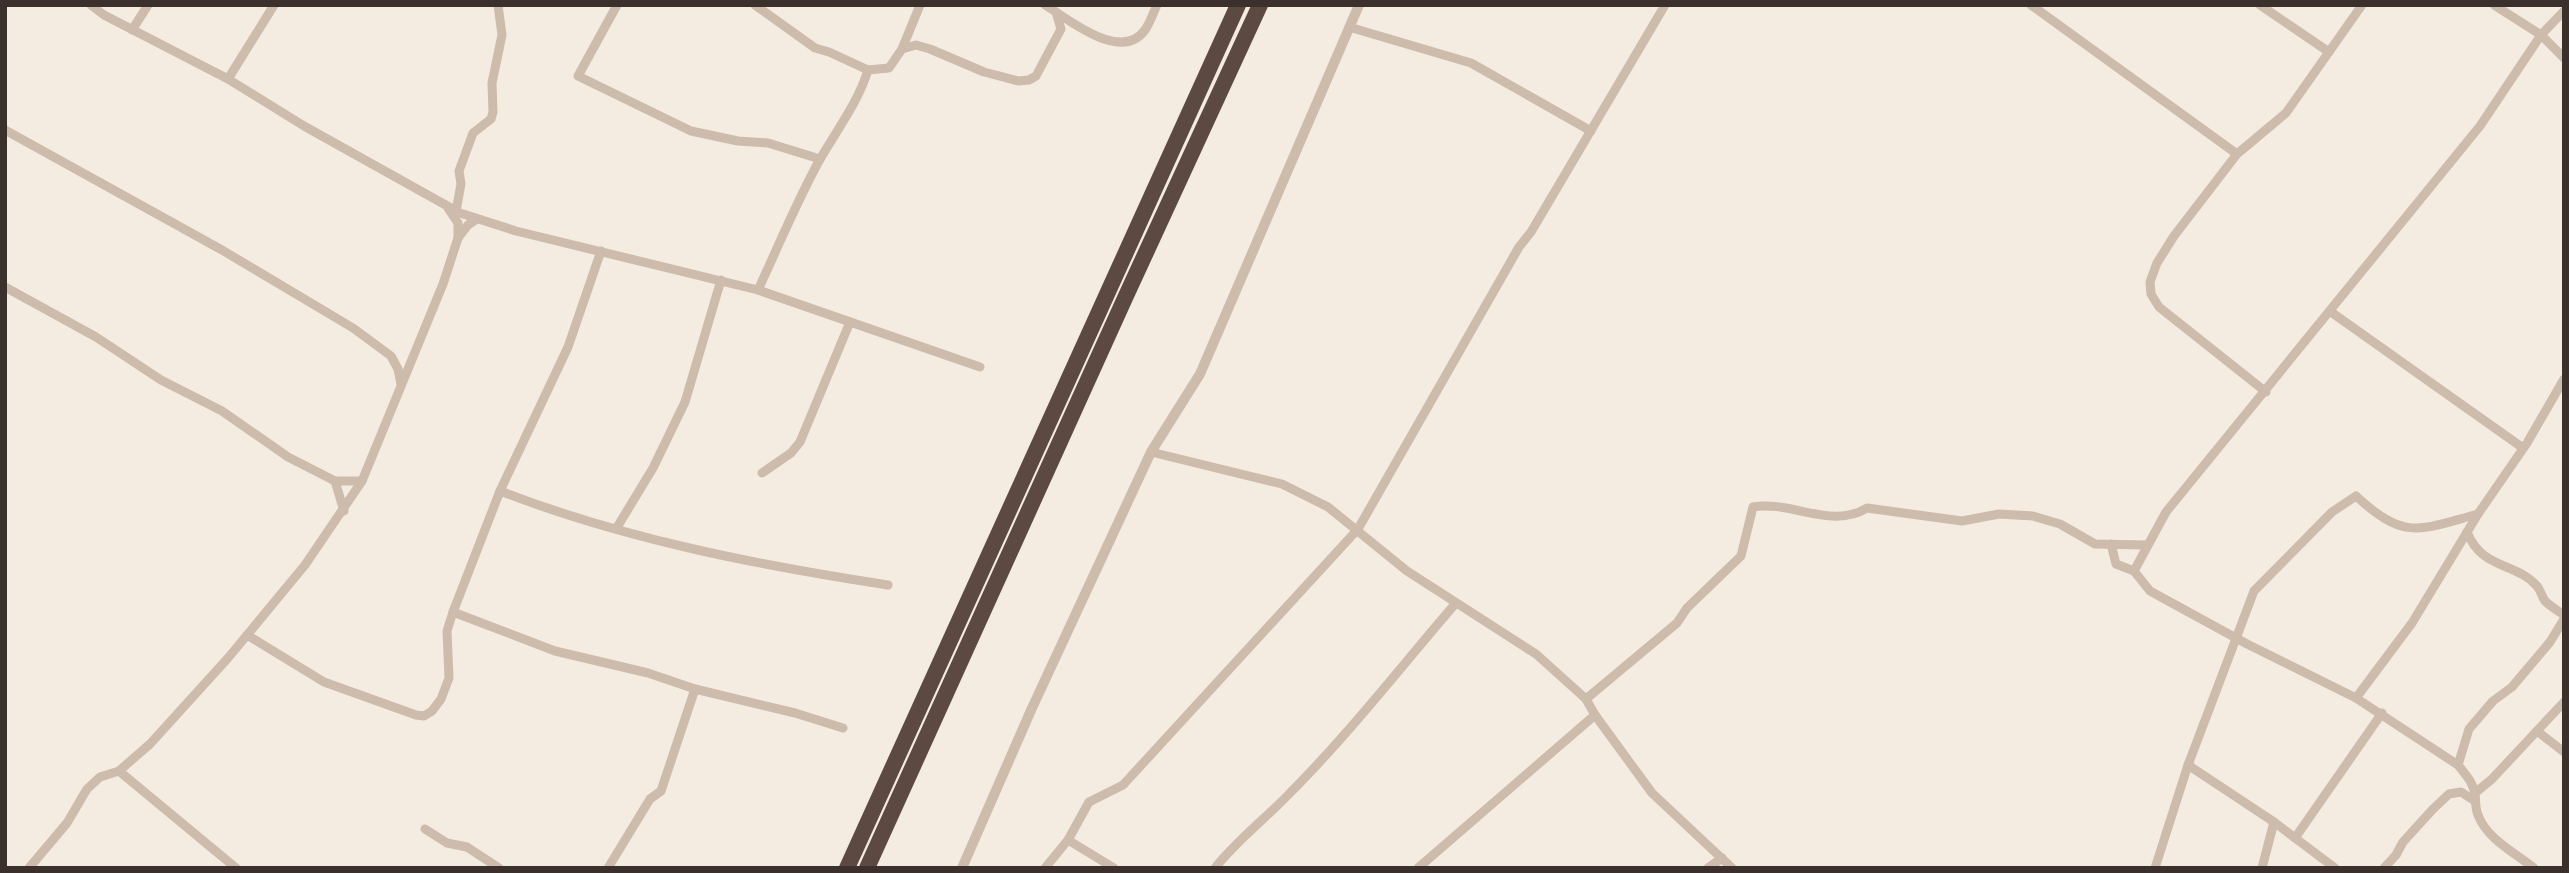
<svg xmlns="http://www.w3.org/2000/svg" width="2569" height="873" viewBox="0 0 2569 873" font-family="Cabin,sans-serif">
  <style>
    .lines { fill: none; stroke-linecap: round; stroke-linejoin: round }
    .minor { stroke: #cdbbac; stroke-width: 9 }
    .tertiary { stroke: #cdbbac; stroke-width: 10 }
    .motorway { stroke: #5c4a42; stroke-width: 16 }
  </style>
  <rect width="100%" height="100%" fill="#f4ebe1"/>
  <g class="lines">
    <g class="minor">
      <path d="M91,5L104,15L228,79L304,126L460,213L516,231L758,290L980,367"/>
      <path d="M617,5L578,76L691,131L738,141L768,143L820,159"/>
      <path d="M755,5L815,48L829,52L868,70"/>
      <path d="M1045,5C1070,20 1121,63 1145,30C1150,23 1153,13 1157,5"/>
      <path d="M2031,5L2237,154"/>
      <path d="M2260,5L2329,52"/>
      <path d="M2494,5L2541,35L2564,58"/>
      <path d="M1349,27L1471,63L1591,131"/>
      <path d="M132,30L148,5"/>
      <path d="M902,49L916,45L930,49L984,72L1018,81L1029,80L1036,76L1061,29L1056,12"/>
      <path d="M228,79L274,5"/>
      <path d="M5,130L222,250L353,328L391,356L398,369L401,384"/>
      <path d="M448,208L458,223V238"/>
      <path d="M456,211L461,184L459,171L473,133L491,119L493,112L492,83L502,35L498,5"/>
      <path d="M5,287L96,337L161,380L222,411L288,457L335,481H362"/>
      <path d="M758,290C778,247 796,203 819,161C836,131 858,103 868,70L889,68L902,49L920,5"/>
      <path d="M2331,312L2523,448"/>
      <path d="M2266,392L2159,307L2151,294L2150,282L2157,263L2174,236L2237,154L2286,113L2362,5"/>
      <path d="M1151,452L1282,484L1328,507L1407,571L1536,654L1586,699L1595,715L1652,793L1732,868"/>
      <path d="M762,473L791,453L800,442L850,322"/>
      <path d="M335,481L344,511"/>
      <path d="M500,491C624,539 757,565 888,585"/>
      <path d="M616,529L653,468L685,402L721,280"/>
      <path d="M2467,532C2482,570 2516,562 2537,586C2541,591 2542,597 2545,601C2550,606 2558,611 2564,615"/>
      <path d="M2111,544L2116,564L2134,571"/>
      <path d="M453,612L555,651L648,673L695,689L795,713L843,728"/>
      <path d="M247,635L324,682L416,715L424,716L432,711L441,699L449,678L447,631L453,612L500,491L568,347L601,251"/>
      <path d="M2356,698L2412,623L2478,514L2527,443L2564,379"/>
      <path d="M1586,699L1677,623L1687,608L1741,556L1753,507C1790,500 1832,530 1867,508L1962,521L1999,514L2033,516L2060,524L2095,544L2146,545"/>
      <path d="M2537,731L2564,752"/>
      <path d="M2188,765L2274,822L2335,868"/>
      <path d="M2458,765L2469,729L2493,701L2512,687L2550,642L2564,619"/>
      <path d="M119,771L236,868"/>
      <path d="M2475,793L2492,779L2564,702"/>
      <path d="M425,829L447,843L467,847L499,868"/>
      <path d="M2295,838L2382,713"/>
      <path d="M1068,840L1114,868"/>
      <path d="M29,868L67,823L87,789L100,777L119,771L150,744L228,658L305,565L362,481L443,284L458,238L468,225L477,219"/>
      <path d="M608,868L650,799L661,791L695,689"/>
      <path d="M1045,868L1068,840L1089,802L1123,785L1358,529L1519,247L1531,232L1665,5"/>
      <path d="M1215,868C1237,840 1264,820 1288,795C1347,736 1400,668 1455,604"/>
      <path d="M1418,868L1595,715"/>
      <path d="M1708,868L1722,858"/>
      <path d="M2155,868L2188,765L2254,591L2332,512L2356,496C2405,541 2419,530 2478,514"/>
      <path d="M2262,868L2274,822"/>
      <path d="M2384,868L2396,855L2403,842L2433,809L2449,794L2461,792L2475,801"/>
      <path d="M2534,868C2515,853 2487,839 2478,815C2475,808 2476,801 2475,794C2473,782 2465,774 2458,765L2356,698L2247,644L2150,591L2134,571L2166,512L2480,126L2541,35L2564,11"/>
    </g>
    <path class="tertiary" d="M962,868L1032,708L1151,452L1200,374L1359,5"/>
    <g class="motorway">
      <path d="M847,868L1238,5"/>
      <path d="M867,868L1125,298L1260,5"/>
    </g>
  </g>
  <rect width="2569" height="873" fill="none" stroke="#3b302b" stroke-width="14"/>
</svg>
